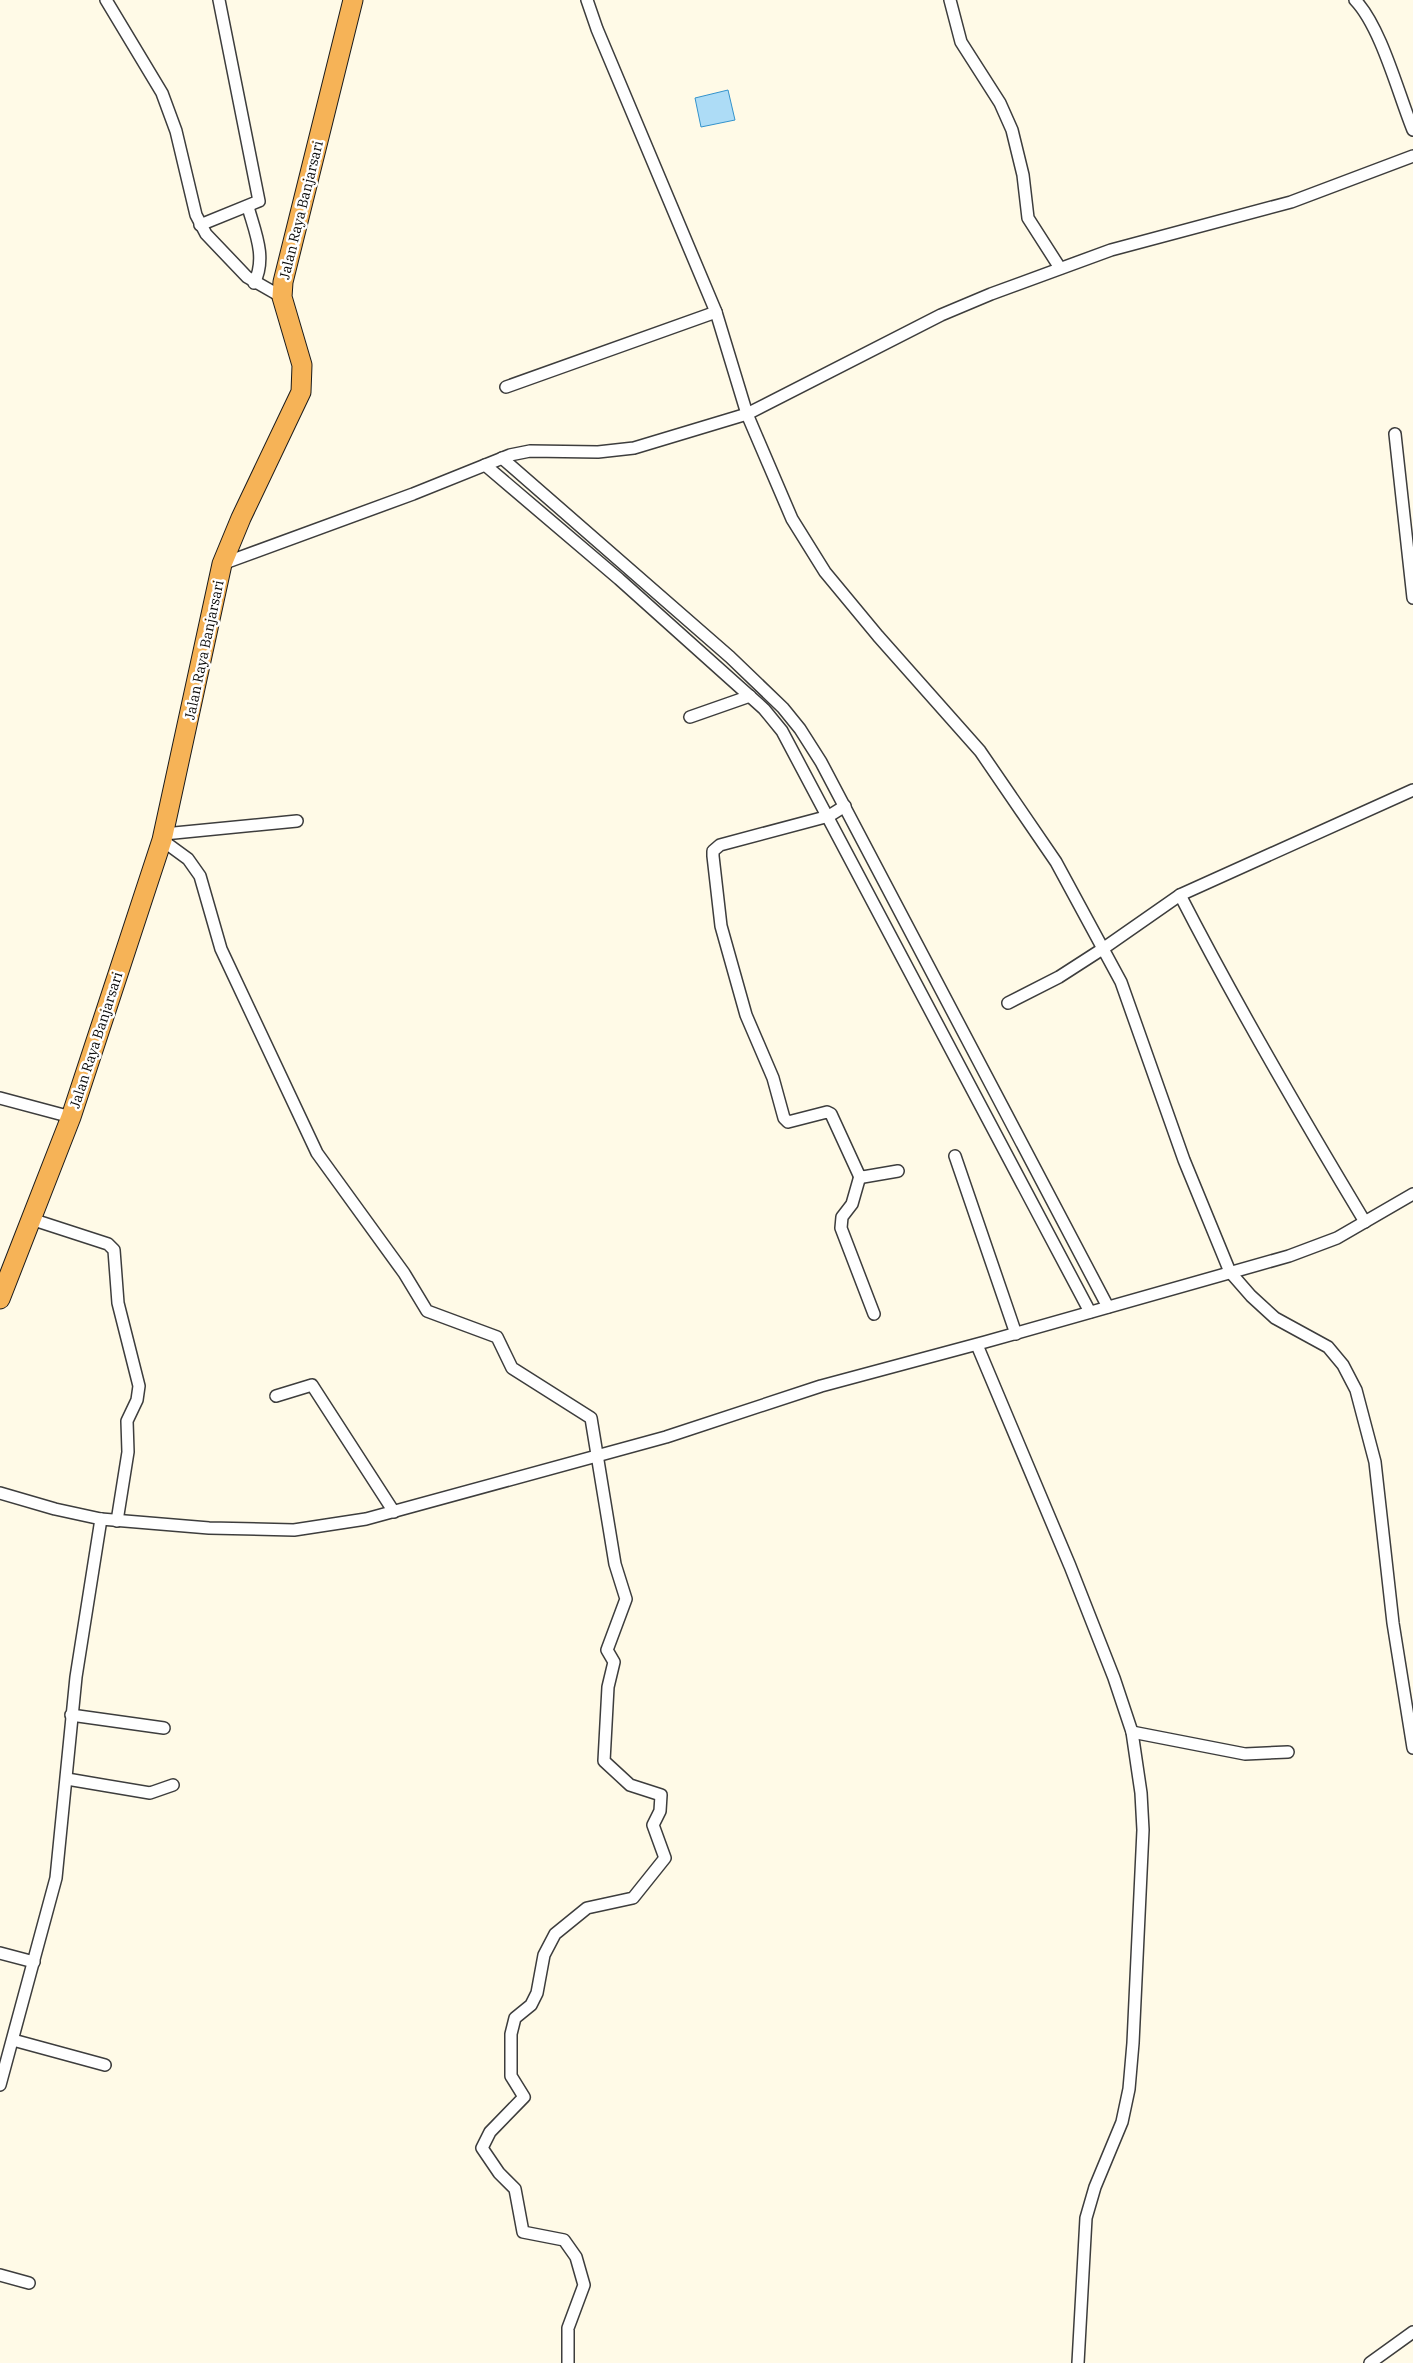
<svg xmlns="http://www.w3.org/2000/svg" width="1413" height="2363" viewBox="0 0 1413 2363" font-family="'IBM Plex Serif',serif">
  <style>
    .water { fill: #addcf6; stroke: #3493cc }
    .lines { fill: none; stroke-linecap: round; stroke-linejoin: round }
    .minor-casing { stroke: #3d3d3d; stroke-width: 14 }
    .trunk-casing { stroke: #1b1b1b; stroke-width: 21 }
    .minor { stroke: #fff; stroke-width: 11 }
    .trunk { stroke: #f6b357; stroke-width: 19 }
    .labels { text-anchor: middle; dominant-baseline: central; stroke-width: 5; stroke-linejoin: round; paint-order: stroke }
    .street-label { font-size: 14px; fill: #0a0a0a; stroke: #fff }
  </style>
  <rect width="100%" height="100%" fill="#fffae7"/>
  <path class="water" d="M728,90L735,120L701,127L695,98Z"/>
  <g class="lines">
    <defs>
      <g id="minor">
        <path d="M106,0L162,93L176,131L196,215L206,234L247,277L282,297"/>
        <path d="M587,0L597,29L716,312L747,414L792,519L825,572L878,636L980,751L1056,862L1121,982L1184,1160L1230,1272L1251,1296L1275,1318L1328,1347L1343,1365L1356,1390L1375,1462L1393,1623L1413,1748"/>
        <path d="M950,0L961,42L1000,103L1012,130L1023,175L1028,218L1060,268"/>
        <path d="M1355,0C1381,27 1398,93 1413,130"/>
        <path d="M248,207C255,232 267,258 254,283"/>
        <path d="M200,225L259,201L219,0"/>
        <path d="M506,387L716,312"/>
        <path d="M1395,434L1413,598"/>
        <path d="M502,458L730,657L783,708L800,729L821,762L1108,1307"/>
        <path d="M485,465L619,579L764,709L782,731L1090,1312"/>
        <path d="M222,564L413,494L510,455L530,451L598,452L634,448L747,414L941,315L991,294L1111,250L1291,202L1413,156"/>
        <path d="M690,717L750,696"/>
        <path d="M845,806L829,816L720,845L713,851V856L721,926L746,1015L773,1078L784,1118L788,1122L827,1112L831,1114L859,1175L863,1177L898,1171"/>
        <path d="M164,834L297,821"/>
        <path d="M162,840L188,859L200,876L221,949L317,1153L404,1273L427,1311L497,1337L512,1368L591,1418L615,1564L626,1599L607,1650L614,1662L608,1687L604,1761L630,1785L661,1795L660,1811L653,1825L665,1858L633,1898L587,1908L555,1934L544,1955L537,1993L531,2005L515,2018L511,2034V2076L524,2097L490,2132L482,2148L499,2173L515,2189L523,2232L564,2240L576,2257L584,2285L568,2328V2363"/>
        <path d="M1180,895C1237,1006 1300,1114 1365,1222"/>
        <path d="M1008,1003L1059,977L1104,948L1180,895L1413,790"/>
        <path d="M0,1098L71,1117"/>
        <path d="M955,1156L1016,1334"/>
        <path d="M860,1176L852,1204L842,1217L841,1228L874,1314"/>
        <path d="M31,1219L108,1244L114,1250L118,1303L139,1386L137,1400L127,1421L128,1452L117,1521"/>
        <path d="M977,1345L1070,1566L1114,1678L1132,1732L1141,1793L1143,1830L1133,2043L1129,2089L1122,2122L1095,2187L1086,2218L1078,2363"/>
        <path d="M276,1396L312,1385L394,1512"/>
        <path d="M0,1493L55,1509L101,1519L209,1528L294,1530L366,1519L666,1437L821,1386L985,1342L1289,1256L1337,1238L1413,1194"/>
        <path d="M71,1715L164,1728"/>
        <path d="M1132,1732L1245,1754L1288,1752"/>
        <path d="M67,1779L150,1793L173,1785"/>
        <path d="M0,1953L34,1962"/>
        <path d="M13,2040L105,2065"/>
        <path d="M0,2085L56,1878L76,1677L101,1519"/>
        <path d="M0,2275L29,2283"/>
        <path d="M1370,2363L1413,2332"/>
      </g>
      <path id="trunk" d="M0,1299L71,1117L162,840L222,564L241,518L301,392L302,365L282,297L283,282L353,0"/>
    </defs>
    <use href="#minor" class="minor-casing"/>
    <use href="#trunk" class="trunk-casing"/>
    <use href="#minor" class="minor"/>
    <use href="#trunk" class="trunk"/>
  </g>
  <g class="labels">
    <g class="street-label">
      <text transform="translate(301 210) rotate(-76)">Jalan Raya Banjarsari</text>
      <text transform="translate(204 650) rotate(-78)">Jalan Raya Banjarsari</text>
      <text transform="translate(96 1040) rotate(-72)">Jalan Raya Banjarsari</text>
    </g>
  </g>
</svg>
